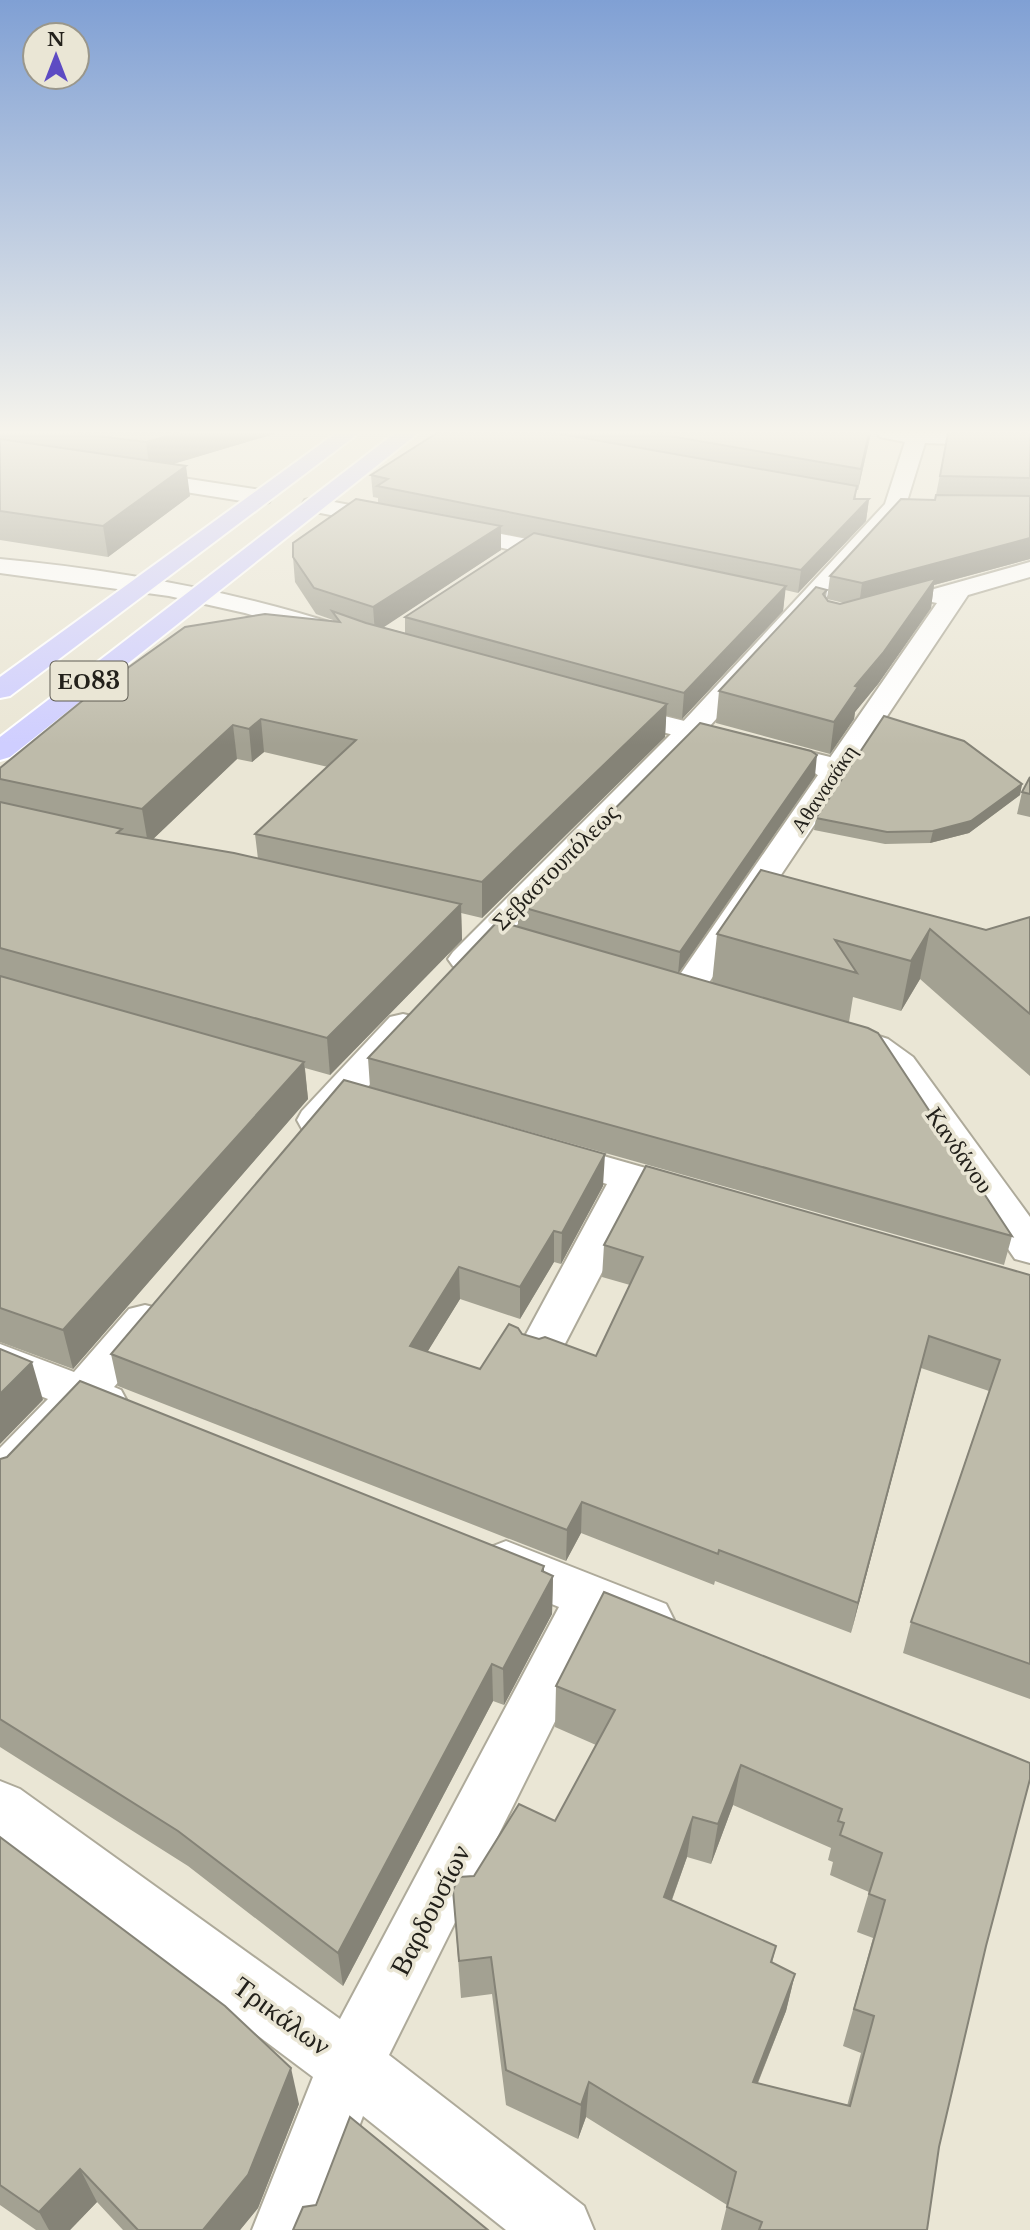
<svg xmlns="http://www.w3.org/2000/svg" width="1030" height="2230" viewBox="0 0 1030 2230" font-family="'Libre Baskerville',serif">
  <style>
    .lines { fill: none; stroke-linecap: round; stroke-linejoin: round }
    .street-casing { stroke: #aeaa9a; stroke-width: 4 }
    .secondary-casing { stroke: #aeaa9a; stroke-width: 4 }
    .primary-casing { stroke: #fff; stroke-width: 4 }
    .street { fill: #fff; fill-rule: evenodd }
    .secondary { fill: #fff; fill-rule: evenodd }
    .primary { fill: #cfceff; fill-rule: evenodd }
    .wall { fill: #a3a192; fill-rule: evenodd }
    .shaded-wall { fill: #858377 }
    .building { fill: #bebbaa; stroke: #858377; stroke-width: 2; fill-rule: evenodd }
    .labels { text-anchor: middle; dominant-baseline: central; stroke-width: 7; stroke-linejoin: round; paint-order: stroke }
    .far-street-label { font-size: 21px; fill: #23211b; stroke: #eae6d5 }
    .shield { fill: #eae6d5; stroke: #5f5c53; stroke-width: 2 }
    .shield-label { font-size: 23px; font-weight: bold; fill: #23211b }
    .street-label { font-size: 24px; fill: #23211b; stroke: #eae6d5 }
    .near-street-label { font-size: 28px; fill: #23211b; stroke: #eae6d5 }
  </style>
  <rect width="100%" height="100%" fill="#eae6d5"/>
  <g class="lines">
    <defs>
      <g id="street">
        <path d="M877,433L1030,435V447L925,443L904,511L699,738L477,966L465,969L453,966L448,959L453,952L679,726L885,504L905,442L880,437Z"/>
        <path d="M137,471L261,490L269,492L272,497L269,502L261,504L129,483L126,478L129,473Z"/>
        <path d="M313,498L392,513L400,515L403,520L400,525L392,527L305,510L302,505L305,500Z"/>
        <path d="M451,524L567,547L575,549L579,554L575,559L567,561L443,536L439,531L443,526Z"/>
        <path d="M1030,562V577L968,595L700,996L688,1000L676,996L670,989L937,603L927,601L924,596L927,591Z"/>
        <path d="M403,1014L416,1017L421,1025L416,1033L330,1129L316,1133L302,1129L297,1120L302,1111L390,1017Z"/>
        <path d="M847,1026L888,1039L913,1057L1030,1217V1263L1015,1259L887,1073C870,1057 838,1050 829,1037L834,1029Z"/>
        <path d="M554,1142L702,1184L708,1194L702,1204L688,1208L642,1195L555,1363L539,1368L523,1363L517,1351L607,1184L540,1164L534,1155L540,1146Z"/>
        <path d="M145,1305L161,1309L167,1321L161,1333L114,1387L121,1390L128,1403L121,1416L105,1421L89,1416L17,1493L0,1499V1448L48,1399L0,1380V1344L74,1372L129,1309Z"/>
        <path d="M506,1541L666,1604L674,1620L666,1636L648,1643L603,1625L389,2055L584,2206L594,2230H506L363,2116L320,2230H252L313,2077L0,1842V1781L20,1789L340,2019L559,1607L488,1578L481,1563L488,1548Z"/>
      </g>
      <g id="secondary">
        <path d="M0,559C117,570 230,590 342,626L346,631L342,636L333,639L245,613L169,596L0,573Z"/>
        <path d="M616,704L830,757L850,774L845,780C830,784 822,779 810,769L606,718L602,712L606,706Z"/>
      </g>
      <g id="primary">
        <path d="M336,433H359L10,696L0,698V677Z"/>
        <path d="M395,433H418L10,757L0,760V737Z"/>
      </g>
    </defs>
    <use href="#street" class="street-casing"/>
    <use href="#secondary" class="secondary-casing"/>
    <use href="#primary" class="primary-casing"/>
    <use href="#street" class="street"/>
    <use href="#secondary" class="secondary"/>
    <use href="#primary" class="primary"/>
  </g>
  <g class="wall">
    <path d="M0,433H277L172,464L190,496L108,557L0,540Z"/>
    <path d="M437,433H871L858,490H856L855,499H869L866,521L798,593L785,590L783,611L682,719L666,715L665,737L482,918L461,913L462,940L330,1075L305,1068L308,1099L73,1369L0,1342V768L333,621V620L316,614L295,582L293,557L378,503V498L373,497L371,475ZM501,533L526,538L405,617V633L383,627L501,550ZM264,752L328,767L255,834L258,859L153,839L237,759L252,762Z"/>
    <path d="M948,433H1030V559L934,585L931,608L878,684L855,712L854,719L830,754L716,723L719,691L827,590L826,598L828,601L840,604L844,603L827,599L830,576L935,500Z"/>
    <path d="M815,776L678,973L712,983L717,934L761,870L986,930L1030,917V1076L920,979L901,1011L853,997L849,1022L1012,1236L1004,1265L370,1087L368,1058L518,927V906Z"/>
    <path d="M1030,777V817L1017,814L1022,792Z"/>
    <path d="M1022,784L1020,795L969,833L930,843L885,844L814,830L816,818Z"/>
    <path d="M603,1186L561,1264L554,1262L520,1319L460,1299L427,1352L480,1369L522,1334L596,1356L630,1285L602,1277L604,1245L1030,1275V1699L903,1653L911,1622L989,1391L921,1368L851,1633L715,1581L714,1585L581,1533L566,1561L118,1386L111,1354Z"/>
    <path d="M0,1459L544,1566V1572L553,1576L552,1614L504,1705L493,1701L343,1986L188,1866L0,1747Z"/>
    <path d="M556,1686L1030,1763L986,1946L939,2147L927,2230H721L727,2205L586,2117L578,2139L506,2105L492,1994L461,1998L453,1890L474,1876L555,1821L596,1745L555,1727ZM733,1805L831,1848L828,1860L833,1862L830,1875L869,1892L857,1932L873,1938L843,2046L861,2053L847,2106L758,2083L786,2011L795,1974L772,1963L776,1946L672,1900L687,1857L711,1864Z"/>
    <path d="M0,1837L299,2104L258,2208L240,2230H123L97,2202L70,2230H36L0,2205Z"/>
  </g>
  <g class="shaded-wall">
    <path d="M179,433H277L150,471L146,442Z"/>
    <path d="M869,433H871L858,490L861,469Z"/>
    <path d="M186,466L190,496L108,557L103,526Z"/>
    <path d="M857,486L854,508L869,499L866,521L798,593L801,570L854,499Z"/>
    <path d="M501,526V550L375,633L373,607Z"/>
    <path d="M1030,538V559L934,585L931,608L878,684L855,712L854,719L830,754L834,722L859,606L862,583Z"/>
    <path d="M786,586L783,611L682,719L684,693Z"/>
    <path d="M667,704L665,737L482,918V882Z"/>
    <path d="M261,719L264,752L252,762L249,729Z"/>
    <path d="M233,725L237,759L148,844L142,809Z"/>
    <path d="M817,755L815,776L678,974L680,952Z"/>
    <path d="M1022,784L1020,795L969,833L930,843L933,831Z"/>
    <path d="M461,904L462,940L330,1075L327,1038Z"/>
    <path d="M930,929L920,979L901,1011L911,961Z"/>
    <path d="M304,1062L308,1099L73,1369L63,1330Z"/>
    <path d="M605,1154L603,1186L561,1264L562,1233Z"/>
    <path d="M554,1231V1262L520,1319V1287Z"/>
    <path d="M459,1267L460,1299L412,1377L410,1346Z"/>
    <path d="M929,1336L921,1368L851,1633L858,1603Z"/>
    <path d="M32,1362L43,1400L0,1444V1394Z"/>
    <path d="M582,1502L581,1533L566,1561L567,1530Z"/>
    <path d="M544,1566V1594L553,1576L552,1614L504,1705L503,1669Z"/>
    <path d="M492,1664L493,1701L343,1986L338,1953Z"/>
    <path d="M741,1765L733,1805L711,1864L718,1824Z"/>
    <path d="M693,1817L687,1857L659,1935L664,1897Z"/>
    <path d="M795,1974L786,2011L744,2117L753,2082Z"/>
    <path d="M291,2068L299,2104L258,2208L240,2230H203Z"/>
    <path d="M589,2082L586,2117L578,2139L581,2105Z"/>
    <path d="M80,2169L97,2202L70,2230H49L39,2212Z"/>
  </g>
  <g class="building">
    <path d="M73,433H179L146,442Z"/>
    <path d="M437,433H555L857,486L854,499H869L801,570L377,486L388,479L371,475Z"/>
    <path d="M652,433H869L861,469Z"/>
    <path d="M948,433H1030V478L940,476Z"/>
    <path d="M0,439L186,466L103,526L0,511Z"/>
    <path d="M936,495L1030,496V538L862,583L830,576L901,499L935,500Z"/>
    <path d="M356,499L501,526L373,607L314,588L293,557V543Z"/>
    <path d="M534,533L786,586L684,693L405,617Z"/>
    <path d="M936,578L883,653L855,686L858,687L834,722L719,691L816,587L827,590L823,594L828,601L840,604Z"/>
    <path d="M332,611L366,623L667,704L482,882L255,834L356,740L261,719L249,729L233,725L142,809L0,779V768L87,697L185,627L265,614L340,622Z"/>
    <path d="M884,716L964,741L1022,784L971,821L933,831L887,832L816,818Z"/>
    <path d="M700,723L811,751L817,755L680,952L518,906Z"/>
    <path d="M1030,777V794L1022,792Z"/>
    <path d="M0,802L122,829L117,833L234,853L461,904L327,1038L0,948Z"/>
    <path d="M761,870L986,930L1030,917V1014L930,929L911,961L835,940L857,973L717,934Z"/>
    <path d="M498,921L868,1028L878,1033L1012,1236L368,1058Z"/>
    <path d="M0,976L304,1062L63,1330L0,1308Z"/>
    <path d="M344,1080L605,1154L562,1233L554,1231L520,1287L459,1267L410,1346L480,1369L509,1324L518,1328L522,1334L539,1339L545,1337L596,1356L643,1257L604,1245L646,1166L1030,1275V1664L911,1622L1000,1360L929,1336L858,1603L719,1550L718,1554L582,1502L567,1530L111,1354Z"/>
    <path d="M0,1349L32,1362L0,1394Z"/>
    <path d="M80,1381L544,1566L542,1571L553,1576L503,1669L492,1664L338,1953L178,1831L0,1719V1459L7,1457Z"/>
    <path d="M604,1592L1030,1763V1779L986,1946L939,2147L927,2230H759L762,2222L727,2207L736,2172L589,2082L581,2105L506,2070L491,1957L459,1961L453,1890L459,1877L474,1876L519,1804L555,1821L615,1710L556,1686ZM741,1765L842,1809L838,1821L844,1823L840,1835L882,1853L869,1894L885,1900L854,2009L874,2016L850,2106L753,2082L795,1974L771,1962L776,1946L664,1897L693,1817L718,1824Z"/>
    <path d="M0,1837L225,2006L291,2068L248,2175L203,2230H138L80,2169L39,2212L0,2185Z"/>
    <path d="M350,2117L488,2230H293L303,2207L316,2205Z"/>
  </g>
  <linearGradient id="sky" x2="0" y2="1"><stop stop-color="#80a0d4"/><stop offset="0.58" stop-color="#f6f4ec"/><stop offset="1" stop-color="#f6f4ec" stop-opacity="0"/></linearGradient>
  <rect width="1030" height="745" fill="url(#sky)"/>
  <g class="labels">
    <g class="far-street-label">
      <text transform="translate(824 789) rotate(-56)">Αθανασάκη</text>
    </g>
    <rect class="shield" x="50.5" y="661.5" width="77" height="39" rx="5"/>
    <g class="shield-label">
      <text x="89" y="681">ΕΟ83</text>
    </g>
    <g class="street-label">
      <text transform="translate(555 867) rotate(-45)">Σεβαστουπόλεως</text>
      <text transform="translate(960 1150) rotate(55)">Κανδάνου</text>
    </g>
    <g class="near-street-label">
      <text transform="translate(430 1910) rotate(-63)">Βαρδουσίων</text>
      <text transform="translate(282 2016) rotate(36)">Τρικάλων</text>
    </g>
  </g>
  <g transform="translate(56 56)"><circle r="33" fill="#eae6d5" stroke="#9a978b" stroke-width="2"/>
  <path d="M0-5L12 26L0 18L-12 26Z" fill="#5d4bc3"/>
  <text y="-10" font-size="19" font-weight="bold" text-anchor="middle" fill="#23211b">N</text>
  </g>
</svg>
